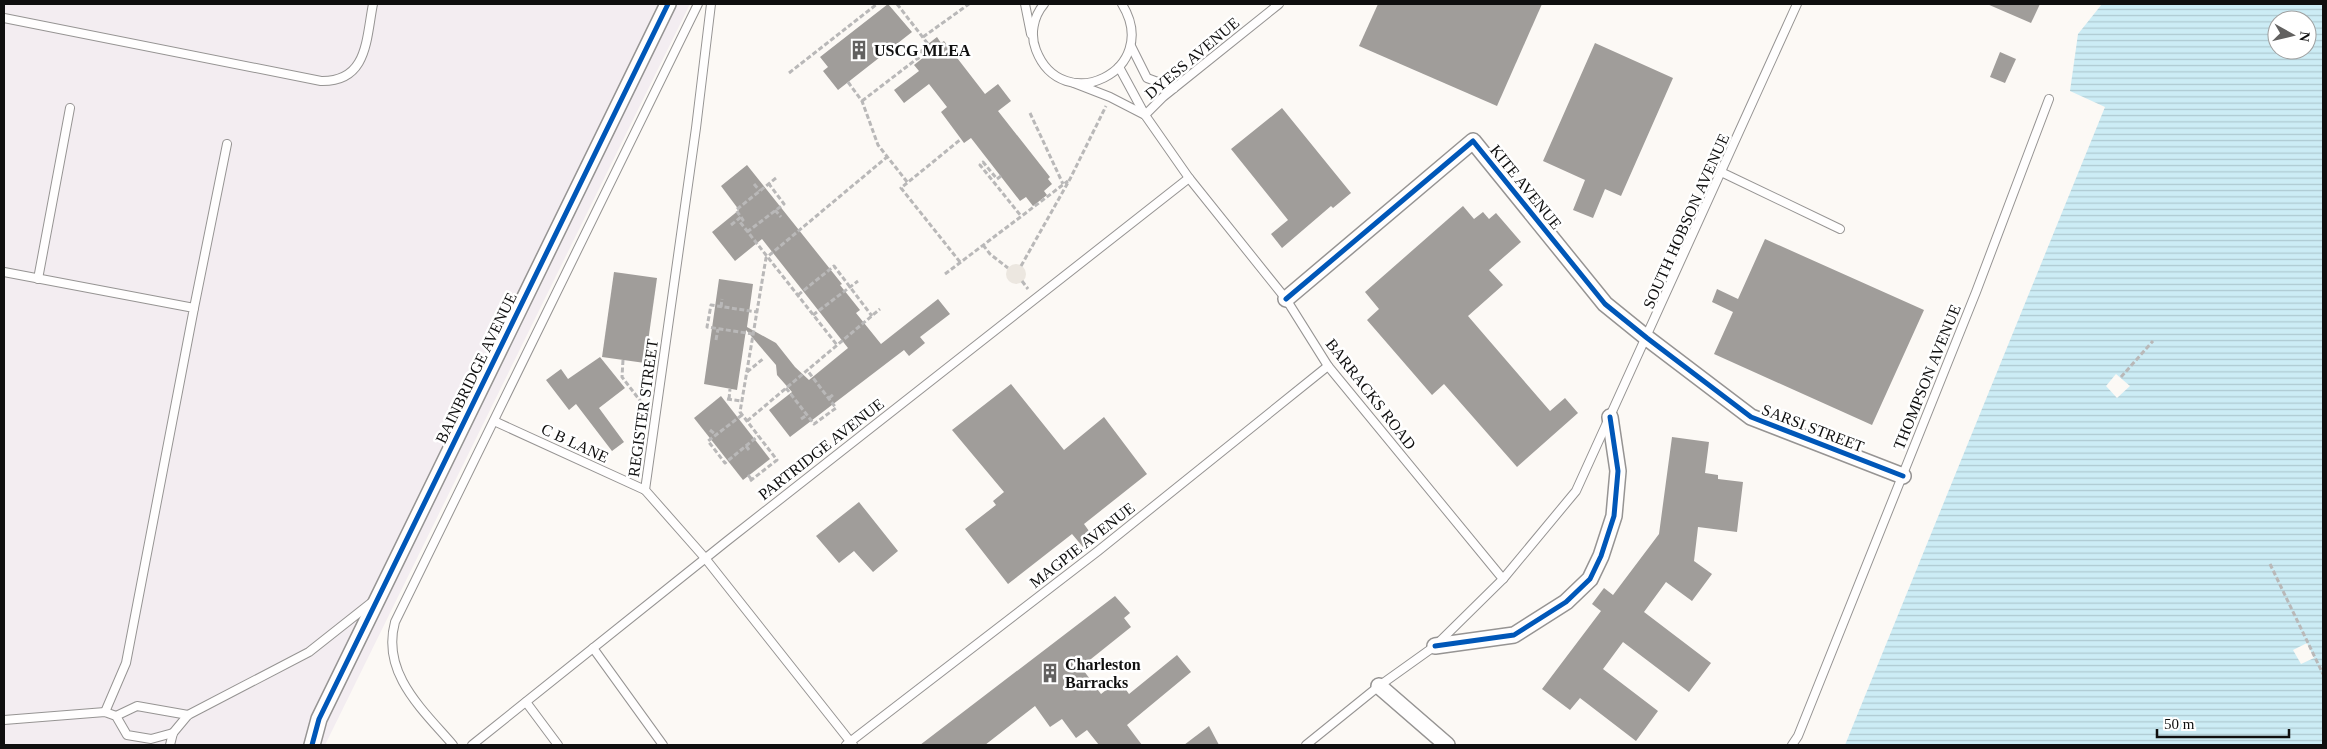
<svg xmlns="http://www.w3.org/2000/svg" width="2327" height="749" viewBox="0 0 2327 749" font-family="'Times New Roman',serif">
  <style>
    .industrial { fill: #f3edf1 }
    .plaza { fill: #ece7e0 }
    .water { fill: url(#water-rules); fill-rule: evenodd }
    .pier { fill: #fcf9f5 }
    .building { fill: #a09d9a }
    .lines { fill: none; stroke-linecap: round; stroke-linejoin: round }
    .lane-casing { stroke: #969493; stroke-width: 10 }
    .street-casing { stroke: #969493; stroke-width: 18 }
    .path { stroke: #b9b8b8; stroke-width: 3; stroke-dasharray: 5 2.5; stroke-linecap: butt }
    .lane { stroke: #fffefe; stroke-width: 8 }
    .street { stroke: #fffefe; stroke-width: 15 }
    .cycleway-casing { stroke: #fff; stroke-width: 8 }
    .cycleway { stroke: #0057b8; stroke-width: 5 }
    .labels { text-anchor: middle; dominant-baseline: central; stroke-width: 5; stroke-linejoin: round; paint-order: stroke }
    .poi-label { font-size: 16px; font-weight: bold; fill: #0f0f0f; stroke: #fff; text-anchor: start }
    .street-label { font-size: 16px; fill: #0f0f0f; stroke: #fff }
  </style>
  <defs>
    <pattern id="water-rules" width="6" height="5" patternUnits="userSpaceOnUse" patternTransform="scale(1.25)"><rect width="6" height="5" fill="#ccecf5"/><path d="M0 2.5h6" fill="none" stroke="#aec9d1"/></pattern>
  </defs>
  <rect width="100%" height="100%" fill="#fcf9f5"/>
  <path class="industrial" d="M4,4H690L325,745H4Z"/>
  <circle class="plaza" cx="1016" cy="274" r="10"/>
  <path class="water" d="M2102,4H2323V745H1845L2105,107L2070,91L2078,34ZM2277,20H2307V50H2277Z"/>
  <g class="pier">
    <path d="M2116,374L2130,386L2117,398L2106,386Z"/>
    <path d="M2307,643L2314,658L2301,664L2293,650Z"/>
  </g>
  <g class="building">
    <path d="M888,4L912,32L838,90L823,71L828,67L820,57Z"/>
    <path d="M1378,4H1542L1497,106L1359,46Z"/>
    <path d="M1987,4H2040L2031,23Z"/>
    <path d="M937,37L941,43L944,41L985,94L998,84L1011,101L998,111L1050,177L1048,179L1052,184L1044,191L1047,195L1033,206L1026,197L1020,201L971,138L964,143L941,112L947,107L929,84L904,103L894,90L919,71L914,65L924,57L919,51Z"/>
    <path d="M1595,43L1673,78L1621,196L1605,189L1593,218L1573,210L1585,180L1543,161Z"/>
    <path d="M2000,52L2016,59L2005,83L1990,77Z"/>
    <path d="M1282,108L1351,193L1333,208L1331,206L1282,248L1271,234L1288,220L1231,149Z"/>
    <path d="M747,165L842,284L840,285L860,310L856,313L881,344L938,299L950,314L920,337L925,343L909,356L904,350L790,437L769,410L792,392L777,375L776,365L746,330L737,390L704,384L719,279L753,284L747,327L776,343L795,367L809,380L848,348L762,239L735,261L712,232L739,210L721,186Z"/>
    <path d="M1463,206L1474,219L1483,212L1489,219L1496,213L1521,242L1489,270L1503,285L1468,316L1550,411L1565,398L1578,413L1517,467L1444,384L1432,395L1367,320L1379,309L1365,292Z"/>
    <path d="M1765,239L1924,310L1872,425L1714,354L1733,312L1712,302L1717,289L1738,299Z"/>
    <path d="M614,272L657,278L645,363L602,357Z"/>
    <path d="M600,357L625,388L599,408L624,442L612,451L576,404L569,410L546,380L561,369L568,379Z"/>
    <path d="M1011,384L1064,450L1104,417L1147,474L1084,524L1094,538L1083,547L1072,534L1008,584L965,529L996,505L993,501L1004,492L952,430Z"/>
    <path d="M721,396L770,459L743,480L694,418Z"/>
    <path d="M1672,437L1709,442L1705,473L1718,475V479L1743,482L1737,532L1698,527L1694,561L1712,574L1692,601L1666,582L1644,612L1711,663L1689,692L1623,642L1603,669L1658,711L1636,741L1580,698L1570,710L1542,689L1601,611L1592,604L1604,588L1613,595L1659,534Z"/>
    <path d="M859,502L898,551L873,572L854,551L839,563L816,536Z"/>
    <path d="M1115,596L1130,613L1124,618L1131,627L1081,667L1101,694L1119,680L1129,694L1177,655L1191,672L1127,725L1142,745H1099L1087,730L1076,738L1062,719L1050,727L1035,706L985,745H920Z"/>
    <path d="M1209,726L1219,745H1184Z"/>
  </g>
  <g class="lines">
    <defs>
      <g id="lane">
        <path d="M711,4L696,128L645,490L705,558L853,745"/>
        <path d="M1025,4L1031,34"/>
        <path d="M1044,4C1033,17 1030,35 1036,50C1062,118 1163,71 1122,4"/>
        <path d="M4,18L321,81C368,82 366,39 373,4"/>
        <path d="M1131,46L1147,78L1174,88"/>
        <path d="M1119,67L1145,115L1163,97L1279,4"/>
        <path d="M1074,83L1110,97L1145,115L1189,178L1286,299L1328,366L1503,579"/>
        <path d="M1721,172L1840,229"/>
        <path d="M4,272L194,308L126,663L105,712"/>
        <path d="M38,279L70,108"/>
        <path d="M194,308L227,144"/>
        <path d="M494,421L645,490"/>
        <path d="M593,648L663,745"/>
        <path d="M526,702L558,745"/>
        <path d="M116,716L137,706L188,715"/>
        <path d="M4,720L105,712L116,716L127,735L151,739L173,733"/>
        <path d="M170,745L173,733L188,715L309,652L371,603"/>
        <path d="M453,745C422,709 381,673 395,622L698,4"/>
        <path d="M472,745L727,541L1189,178"/>
        <path d="M846,745L1098,551L1328,366"/>
        <path d="M1306,745L1379,686L1435,646L1503,579L1576,491L1797,4"/>
        <path d="M1792,745L1798,736L1976,292L2049,99"/>
      </g>
      <g id="street">
        <path d="M1286,299L1473,141L1605,304L1647,338L1751,417L1903,476"/>
        <path d="M1435,646L1514,635L1566,602L1590,579L1601,556L1614,516L1618,471L1610,417"/>
        <path d="M1379,686L1447,745"/>
        <path d="M312,745L319,719L668,4"/>
      </g>
    </defs>
    <use href="#lane" class="lane-casing"/>
    <use href="#street" class="street-casing"/>
    <g class="path">
      <path d="M897,4L928,44"/>
      <path d="M923,37L969,4"/>
      <path d="M789,73L877,4"/>
      <path d="M848,82L862,101L878,145L908,183"/>
      <path d="M862,101L918,58L920,61"/>
      <path d="M1030,113L1063,184"/>
      <path d="M1001,176L997,179L983,162L980,165L1021,216"/>
      <path d="M776,178L736,210L743,220L740,222L837,345"/>
      <path d="M754,184L760,191"/>
      <path d="M775,210L781,217"/>
      <path d="M731,225L741,217"/>
      <path d="M747,232L784,204L769,184"/>
      <path d="M983,245L990,254L1008,268"/>
      <path d="M960,262L901,188L961,139"/>
      <path d="M1021,266L1070,179L1106,106"/>
      <path d="M945,274L1068,181"/>
      <path d="M1022,281L1028,289"/>
      <path d="M798,295L834,266L872,316"/>
      <path d="M721,307L722,299"/>
      <path d="M813,315L858,281"/>
      <path d="M753,334L707,327L711,305L757,312"/>
      <path d="M716,340L718,329"/>
      <path d="M623,360L622,377L645,407"/>
      <path d="M747,372L764,358"/>
      <path d="M2121,377L2153,341"/>
      <path d="M786,388L814,424L836,408L807,370"/>
      <path d="M829,398L834,394"/>
      <path d="M727,399L741,401"/>
      <path d="M729,399L730,389"/>
      <path d="M742,415L708,441L725,463L758,436"/>
      <path d="M801,419L807,415"/>
      <path d="M747,421L880,309"/>
      <path d="M710,430L716,435"/>
      <path d="M746,446L749,450"/>
      <path d="M748,475L752,480"/>
      <path d="M750,481L777,460L740,412L766,258L887,157"/>
      <path d="M2270,564L2323,674"/>
    </g>
    <use href="#lane" class="lane"/>
    <use href="#street" class="street"/>
    <defs>
      <g id="cycleway">
        <path d="M1286,299L1473,141L1605,304L1647,338L1751,417L1903,476"/>
        <path d="M1435,646L1514,635L1566,602L1590,579L1601,556L1614,516L1618,471L1610,417"/>
        <path d="M312,745L319,719L668,4"/>
      </g>
    </defs>
    <use href="#cycleway" class="cycleway-casing"/>
    <use href="#cycleway" class="cycleway"/>
  </g>
  <defs>
    <symbol id="building-bare" viewBox="-9 -9 18 18"><path d="M-4-6H4V6H1V3H-1V6H-4ZM-2.5-4.3h1.7v1.8h-1.7ZM.8-4.3h1.7v1.8H.8ZM-2.5-1h1.7V.8h-1.7ZM.8-1h1.7V.8H.8Z" fill="#626160" stroke="#fff" stroke-width="2.5" paint-order="stroke"/></symbol>
  </defs>
  <g fill-rule="evenodd">
    <use href="#building-bare" x="845" y="36" width="28" height="28"/>
    <use href="#building-bare" x="1036" y="659" width="28" height="28"/>
  </g>
  <g class="labels">
    <g class="poi-label">
      <text x="874" y="50">USCG MLEA</text>
      <text x="1065" y="664">Charleston<tspan x="1065" dy="18">Barracks</tspan></text>
    </g>
    <g class="street-label">
      <text transform="translate(1192 58) rotate(-40)">DYESS AVENUE</text>
      <text transform="translate(1526 187) rotate(51)">KITE AVENUE</text>
      <text transform="translate(1686 221) rotate(-66)">SOUTH HOBSON AVENUE</text>
      <text transform="translate(476 368) rotate(-64)">BAINBRIDGE AVENUE</text>
      <text transform="translate(1927 377) rotate(-68)">THOMPSON AVENUE</text>
      <text transform="translate(1371 394) rotate(52)">BARRACKS ROAD</text>
      <text transform="translate(643 408) rotate(-82)">REGISTER STREET</text>
      <text transform="translate(1813 428) rotate(21)">SARSI STREET</text>
      <text transform="translate(575 443) rotate(25)">C B LANE</text>
      <text transform="translate(821 449) rotate(-38)">PARTRIDGE AVENUE</text>
      <text transform="translate(1082 545) rotate(-38)">MAGPIE AVENUE</text>
    </g>
  </g>
  <rect width="2327" height="749" fill="none" stroke="#0f0f0f" stroke-width="10"/>
  <g transform="translate(2292 35) rotate(98)"><circle r="24" fill="#ffffff" stroke="#9f9f9f"/>
  <path d="M0-4L9 19L0 12L-9 19Z" fill="#626160"/>
  <text y="-8" font-size="14" font-weight="bold" text-anchor="middle" fill="#0f0f0f">N</text>
  </g>
  <path d="M2157 729v8h132v-8" fill="none" stroke="#0f0f0f" stroke-width="2.5"/>
  <text x="2164" y="729" font-size="15" fill="#0f0f0f" stroke="#ffffff" stroke-width="4" paint-order="stroke">50 m</text>
</svg>
